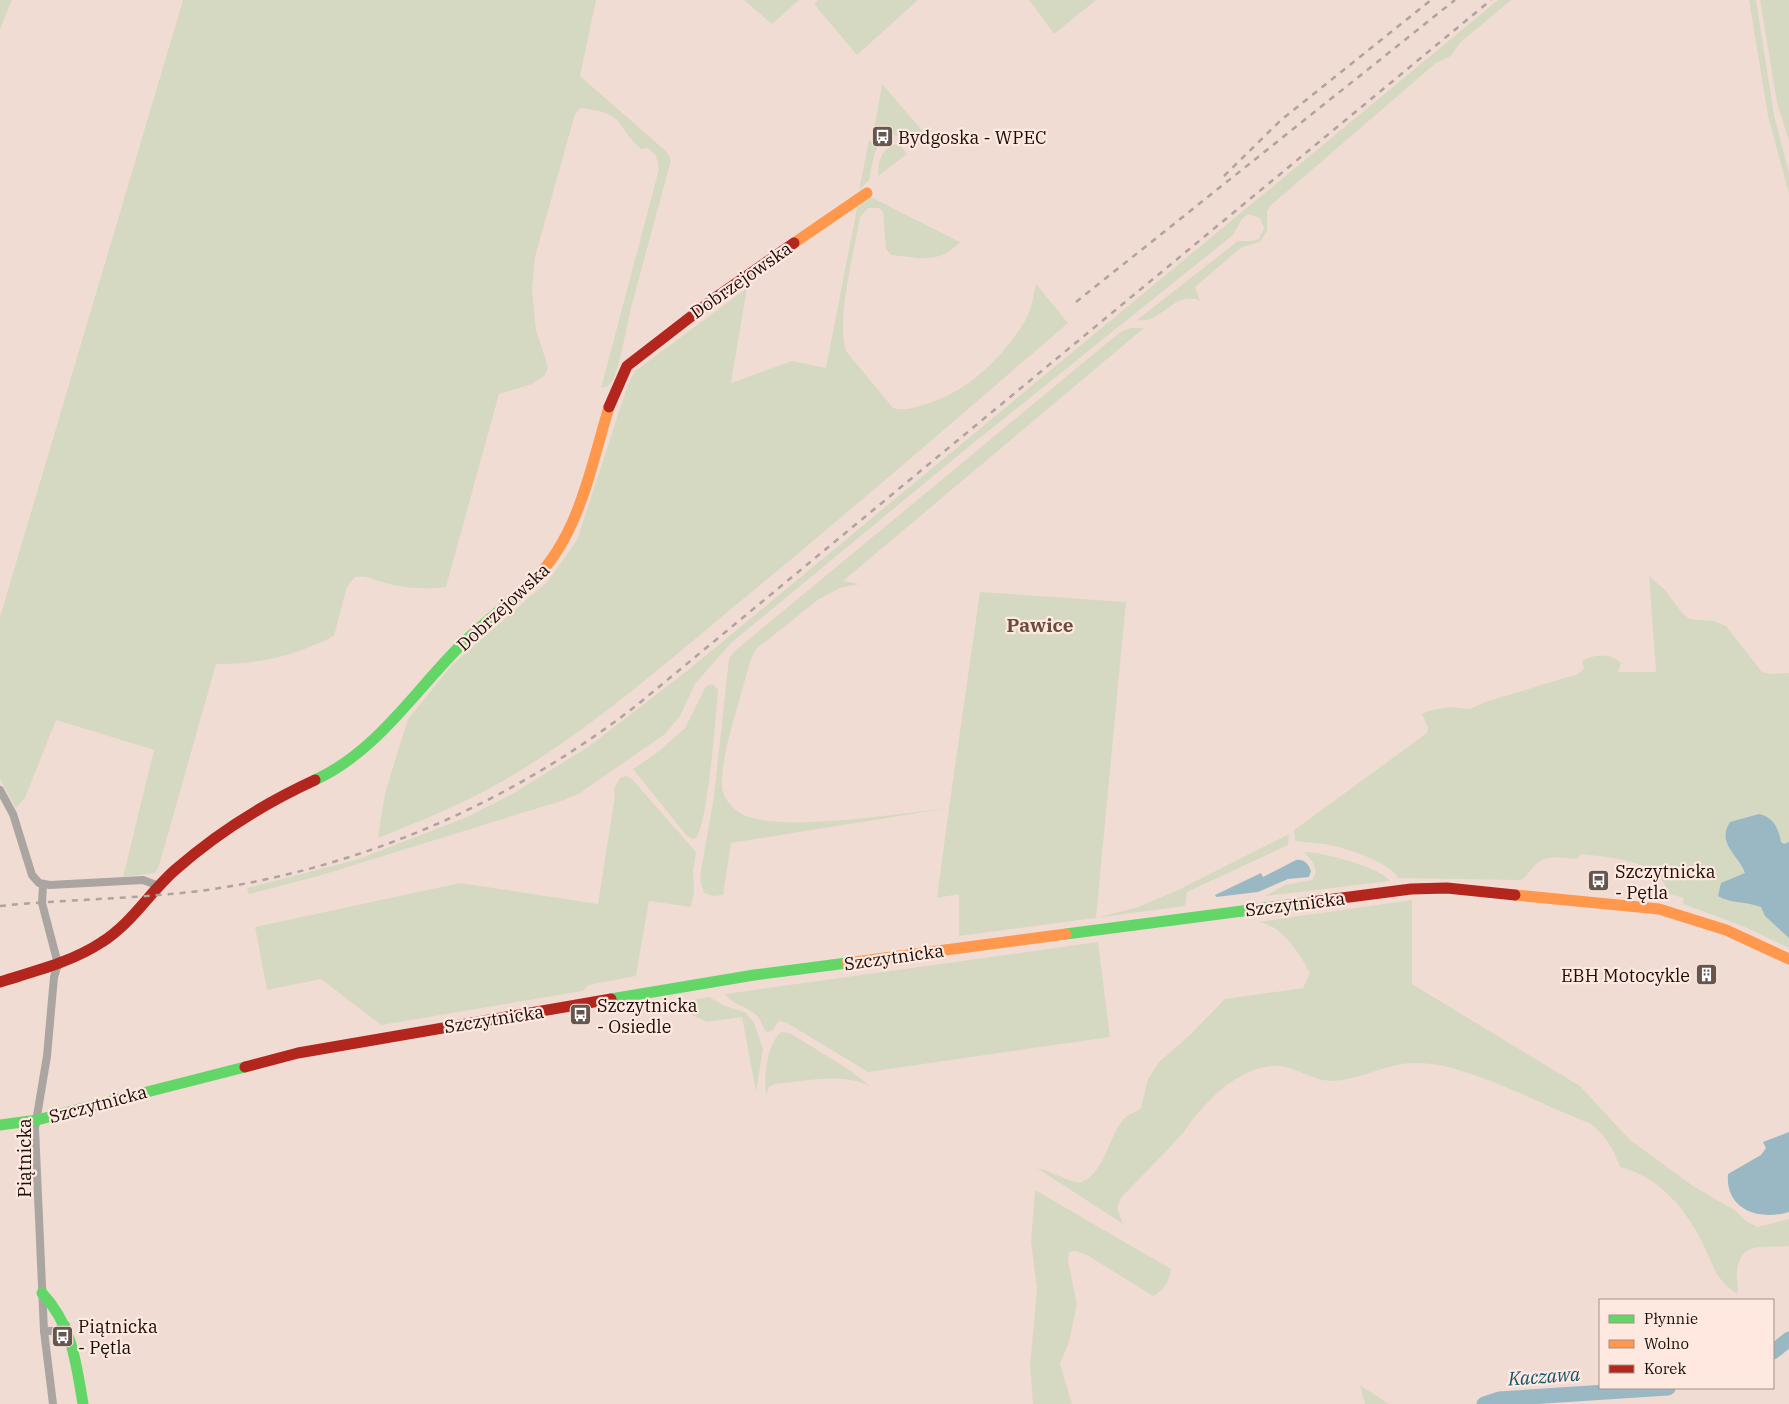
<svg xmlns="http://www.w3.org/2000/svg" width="1789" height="1404" viewBox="0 0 1789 1404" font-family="'IBM Plex Serif',serif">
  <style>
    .green { fill: #d6d9c2 }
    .water { fill: #9ab8c3 }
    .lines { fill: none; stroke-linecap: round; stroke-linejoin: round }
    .river { stroke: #9ab8c3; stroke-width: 15 }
    .street { stroke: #aaa5a0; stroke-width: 8 }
    .fast { stroke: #63d668; stroke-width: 11 }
    .slow { stroke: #ff974d; stroke-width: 11 }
    .jam { stroke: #b3261e; stroke-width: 11 }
    .rail { stroke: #aea39d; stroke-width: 2.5; stroke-dasharray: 6 6; stroke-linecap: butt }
    .labels { text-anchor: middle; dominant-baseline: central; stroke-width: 4.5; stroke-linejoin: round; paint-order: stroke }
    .poi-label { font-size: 18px; fill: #1a0e09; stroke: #ffe8df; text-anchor: start }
    .street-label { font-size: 18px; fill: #1a0e09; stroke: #ffe8df }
    .neighbourhood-label { font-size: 19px; font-weight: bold; fill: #6b4c3f; stroke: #ffe8df }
    .water-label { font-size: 19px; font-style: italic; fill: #0e556b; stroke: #ffe8df }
  </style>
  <rect width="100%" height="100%" fill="#f1dcd4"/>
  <g class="green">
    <path d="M0,0H12L0,29Z"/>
    <path d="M183,0H596L580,76L667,152L671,160L631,308L620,359L614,378L608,386L601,388L659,169L656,156L648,148L641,149C613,123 627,114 581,108L575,114L535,257L532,289L536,330L548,367L545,375L532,384L499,394L446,587C425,590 402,588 382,582C371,579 365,575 355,577L347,587L334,636C297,655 258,665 216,664L159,866L155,873L123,877L154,750L56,720L25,798L16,808L0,779V617Z"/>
    <path d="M744,0H799L772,24Z"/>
    <path d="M818,0H918L857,55L814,4Z"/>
    <path d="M1029,0H1096L1054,34Z"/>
    <path d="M1498,0H1511L1460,43L1451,56L1436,63L1270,206L1267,212V231L1260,242L1242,247L1195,287L1200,301C1175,289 1161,325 1137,320L1238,241H1251L1259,239L1264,228L1260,218L1248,214L1242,219L1233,235L966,449L731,643L695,684L680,716L665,734L580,793L564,800L322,875L249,894L247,888L359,859L467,817L512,794L588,747L687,671Z"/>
    <path d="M1749,0H1756L1774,115L1789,173V194L1768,116Z"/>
    <path d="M1760,0H1789V141L1777,103Z"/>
    <path d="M882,84L925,134L920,138L924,143L920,145L906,136L893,135L886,125L880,127L879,133L882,139L874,155L869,180L859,190L869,140L872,142Z"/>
    <path d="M896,144L901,146L907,154L878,176C878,161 881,149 896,144Z"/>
    <path d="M869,196L960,242C936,266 921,257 891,255L886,249L883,212L879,208H868L860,217C854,252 836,320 846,351L893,408C903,411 913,408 923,405C966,393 999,361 1023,324C1031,313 1033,297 1036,284L1068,323C961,415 855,507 747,596C668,661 590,731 501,782C462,805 420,821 378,838L385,793L408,719L452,665L548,581L577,540L628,384L635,371L747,288L731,383L792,361L826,368L857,208Z"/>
    <path d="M1130,328H1144L843,581L860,584L840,588L819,599L755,650L750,662C744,689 714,772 724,795C727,803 738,813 746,816C788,832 901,813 949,808L980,592L1126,602L1096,918L1138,907L1178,890L1289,834L1288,845L1187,892L1185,906L959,936V894L937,898L949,808L731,843L723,895L713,896L704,893L700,881L701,870L714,796L729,658L736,650L1119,333Z"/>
    <path d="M1649,576L1665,590L1683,614L1690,619L1714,621L1726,626L1762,672L1771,674L1789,673V948L1745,927L1683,904L1684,898L1669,894C1659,859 1612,858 1582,854L1576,859C1562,858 1545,854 1534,866C1529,871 1527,878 1520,880L1398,878C1390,862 1342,846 1323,844C1314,842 1305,843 1295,841L1294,830L1427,733L1428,728L1422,714L1428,711L1449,707L1470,709L1485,702L1578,674L1584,669L1582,661C1594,654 1611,653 1621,663L1618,672H1656Z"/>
    <path d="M713,684L718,690C716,715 708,823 696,838L692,839L687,836L633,769L658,752L685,728L706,686Z"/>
    <path d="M626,776L633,780L696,852L693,872L694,891L691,907L649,901L636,976L588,985L583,991L381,1025L321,979L267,990L255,927L460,883L598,904L615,795L614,789L620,778Z"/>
    <path d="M1304,852C1319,851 1383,868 1390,881L1265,896L1285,885L1312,880C1321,867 1310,860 1304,852Z"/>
    <path d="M1412,900V984L1580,1086L1630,1140L1693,1186L1736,1211L1746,1221L1758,1227L1789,1219V1246C1765,1249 1741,1239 1737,1271C1736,1279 1739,1286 1737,1294C1714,1278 1715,1268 1703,1244C1687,1210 1658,1176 1620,1167C1613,1148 1606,1135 1589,1123C1541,1105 1465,1062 1415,1063C1386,1063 1359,1081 1330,1081C1310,1080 1292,1064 1272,1066C1236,1070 1211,1097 1190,1123C1186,1127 1185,1132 1181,1135C1162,1157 1141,1176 1121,1198L1117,1208L1123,1224L1037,1168C1049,1170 1072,1184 1081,1182C1104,1175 1111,1130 1125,1118C1130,1113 1136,1113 1141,1108L1148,1079L1159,1062L1191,1034L1225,999L1303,988L1310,973C1298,952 1283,926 1258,922Z"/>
    <path d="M1098,942L1110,1037L868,1072L787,1023L779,1021L773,1030L767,1033C762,1028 762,1021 757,1016C748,1006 732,1005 725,994Z"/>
    <path d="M709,997L725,1006L745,1012L754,1023L763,1049L756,1092L742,1017L707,1022L667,1004Z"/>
    <path d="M781,1032L790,1033L851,1071L870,1086C841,1072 807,1081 775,1084L769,1087L766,1095C764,1076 766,1045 781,1032Z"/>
    <path d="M1035,1190L1171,1269C1170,1281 1164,1290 1153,1296L1087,1255L1075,1251L1069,1252L1068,1261L1077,1304L1069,1342L1060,1364L1072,1404H1033L1030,1365L1037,1289L1031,1242Z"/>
    <path d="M1360,1385L1389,1404H1365Z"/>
  </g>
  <g class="water">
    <path d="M1759,814C1774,817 1779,830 1781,842L1784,844L1789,842V938L1765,916L1761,907C1746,901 1731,904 1718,896L1721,883L1745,873C1739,855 1716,844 1730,822Z"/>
    <path d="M1296,860C1304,859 1308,863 1311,871L1309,877L1288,879L1258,892L1216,897L1215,895L1261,873L1263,877Z"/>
    <path d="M1789,1132V1212C1759,1221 1725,1210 1728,1174L1761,1155L1766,1148L1763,1142Z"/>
  </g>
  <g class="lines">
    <g class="river">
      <path d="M1773,1352L1789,1339"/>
      <path d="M1484,1404L1499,1399L1668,1388"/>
    </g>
    <g class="street">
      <path d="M0,790L13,814L32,875L39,883L50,885L143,880L159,886"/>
      <path d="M43,885L42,903L58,964L54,977L47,1056L35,1128L44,1331L53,1404"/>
      <path d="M44,1331H55L66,1325"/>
    </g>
    <g class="fast">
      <path d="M315,780C376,752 414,692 460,646C480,626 503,608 524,590"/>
      <path d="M1066,934L1311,902"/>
      <path d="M611,999L754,975L847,963"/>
      <path d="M0,1125L37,1120L245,1067"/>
      <path d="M42,1293C72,1325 76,1362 83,1404"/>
    </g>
    <g class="slow">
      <path d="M794,243L867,193"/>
      <path d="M524,590C578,543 589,473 609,407"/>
      <path d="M1515,895L1659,909L1726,930L1789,959"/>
      <path d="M847,963L1066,934"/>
    </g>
    <g class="jam">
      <path d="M609,407L627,366L715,298L794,243"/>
      <path d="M1311,902L1411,889L1447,888L1515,895"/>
      <path d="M0,982C35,971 72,962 102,942C131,924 150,892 175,870C217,833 265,803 315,780"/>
      <path d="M245,1067L298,1053L611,999"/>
    </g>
    <g class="rail">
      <path d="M1224,176L1281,120L1431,0"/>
      <path d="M1076,302L1455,0"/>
      <path d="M0,906C69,899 139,899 207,890C364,867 512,802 637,705L1491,0"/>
    </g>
  </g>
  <defs>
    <symbol id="bus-square" viewBox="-11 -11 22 22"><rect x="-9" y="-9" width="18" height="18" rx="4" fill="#655650" stroke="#ffe8df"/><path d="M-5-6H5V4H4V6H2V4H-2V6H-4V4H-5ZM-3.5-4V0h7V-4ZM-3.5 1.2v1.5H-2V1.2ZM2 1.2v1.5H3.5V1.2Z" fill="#fff"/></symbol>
    <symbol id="building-square" viewBox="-11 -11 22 22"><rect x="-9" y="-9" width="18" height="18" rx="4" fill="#655650" stroke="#ffe8df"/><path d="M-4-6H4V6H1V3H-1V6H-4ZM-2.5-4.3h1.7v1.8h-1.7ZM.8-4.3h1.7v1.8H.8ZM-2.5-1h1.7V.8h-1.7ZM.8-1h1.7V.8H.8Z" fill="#fff"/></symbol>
  </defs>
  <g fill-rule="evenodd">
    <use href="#bus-square" x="870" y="124" width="25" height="25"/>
    <use href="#bus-square" x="1586" y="868" width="25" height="25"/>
    <use href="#building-square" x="1694" y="962" width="25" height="25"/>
    <use href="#bus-square" x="568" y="1002" width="25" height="25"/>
    <use href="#bus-square" x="50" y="1324" width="25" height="25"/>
  </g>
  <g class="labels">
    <g class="poi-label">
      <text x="898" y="137">Bydgoska - WPEC</text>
      <text x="1615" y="871">Szczytnicka<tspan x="1615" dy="21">- Pętla</tspan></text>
      <text x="1690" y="975" text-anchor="end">EBH Motocykle</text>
      <text x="597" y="1005">Szczytnicka<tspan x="597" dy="21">- Osiedle</tspan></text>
      <text x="78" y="1326">Piątnicka<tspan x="78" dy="21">- Pętla</tspan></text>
    </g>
    <g class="street-label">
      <text transform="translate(741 280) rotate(-35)">Dobrzejowska</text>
      <text transform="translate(503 607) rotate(-43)">Dobrzejowska</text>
      <text transform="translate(1295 904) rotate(-7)">Szczytnicka</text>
      <text transform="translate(894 957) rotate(-8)">Szczytnicka</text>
      <text transform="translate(494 1019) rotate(-9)">Szczytnicka</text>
      <text transform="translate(98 1104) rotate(-15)">Szczytnicka</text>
      <text transform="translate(24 1158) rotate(-90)">Piątnicka</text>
    </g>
    <g class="neighbourhood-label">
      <text x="1040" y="625">Pawice</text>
    </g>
    <g class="water-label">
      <text transform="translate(1544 1376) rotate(-4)">Kaczawa</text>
    </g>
  </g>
  <rect x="1599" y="1299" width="175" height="90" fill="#ffe8df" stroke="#a39189"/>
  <rect x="1609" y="1315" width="25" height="8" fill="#63d668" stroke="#a39189"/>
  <text x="1644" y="1324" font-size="15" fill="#1a0e09">Płynnie</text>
  <rect x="1609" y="1340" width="25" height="8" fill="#ff974d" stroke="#a39189"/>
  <text x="1644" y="1349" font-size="15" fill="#1a0e09">Wolno</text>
  <rect x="1609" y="1365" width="25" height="8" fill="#b3261e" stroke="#a39189"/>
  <text x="1644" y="1374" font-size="15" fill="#1a0e09">Korek</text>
</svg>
